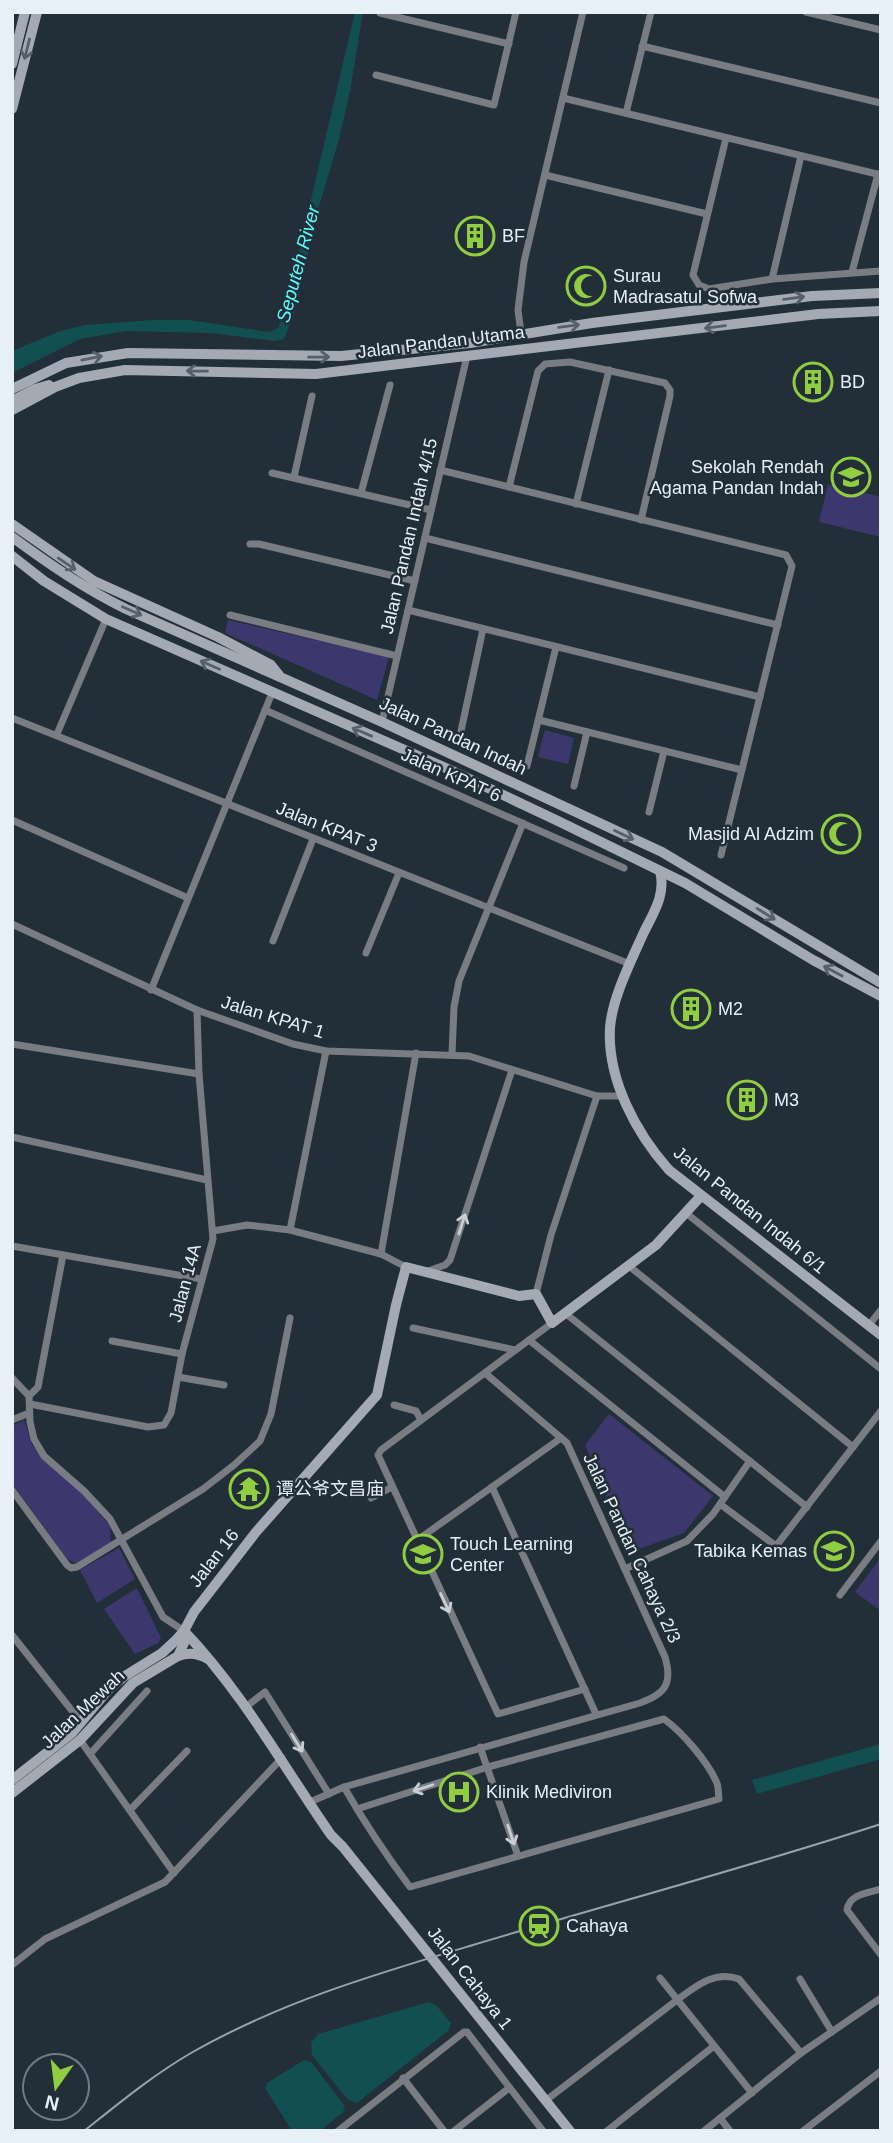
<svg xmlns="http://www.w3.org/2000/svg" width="893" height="2143" viewBox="0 0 893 2143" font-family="Arial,'Noto Sans SC',sans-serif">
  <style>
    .green { fill: #3c386e }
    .water { fill: #114f50 }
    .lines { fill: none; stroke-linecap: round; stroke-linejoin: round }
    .street { stroke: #797d83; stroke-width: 7 }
    .secondary { stroke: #a4aab4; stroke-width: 10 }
    .tram { stroke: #98a2aa; stroke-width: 2 }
    .oneway { stroke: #56606a }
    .oneway2 { stroke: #c7ced4 }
    .labels { text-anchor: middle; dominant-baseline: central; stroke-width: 5; stroke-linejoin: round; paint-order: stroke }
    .poi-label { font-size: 18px; fill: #e8f0f7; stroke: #222f39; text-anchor: start }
    .street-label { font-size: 18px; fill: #e8f0f7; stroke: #222f39 }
    .water-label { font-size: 19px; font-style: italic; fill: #5efafc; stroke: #222f39 }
  </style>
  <rect width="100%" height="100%" fill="#222f39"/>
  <g class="green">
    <path d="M828,484L881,497V537L819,522Z"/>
    <path d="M228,620L389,657L377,700L225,633Z"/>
    <path d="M545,730L574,738L568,764L538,757Z"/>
    <path d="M609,1414L713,1496L684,1533L630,1552L585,1445Z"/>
    <path d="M24,1420L32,1445L87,1499L110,1526L111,1543L77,1564L66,1558L12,1483V1426Z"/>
    <path d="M119,1548L135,1579L97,1603L80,1570Z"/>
    <path d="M879,1560L881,1561V1611L855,1592Z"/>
    <path d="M137,1588L161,1638L158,1643L135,1654L104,1609Z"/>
  </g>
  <g class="water">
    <path d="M355,12H363L350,91L339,139L320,203L293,316L284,339L274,341L211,333L126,331L80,339L12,373V351L60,331L85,325L153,320H189L270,332L278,328L284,315Z"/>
    <path d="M881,1744V1759L757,1794L752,1780Z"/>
    <path d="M429,2002L436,2005L451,2023L449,2030L357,2103L348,2100L312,2055L311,2043L318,2034Z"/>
    <path d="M304,2060L311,2062L345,2106L343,2112L320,2131H292L265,2088L267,2083Z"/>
  </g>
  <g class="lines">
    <g class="street">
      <path d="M806,12L881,30"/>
      <path d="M380,13L509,44"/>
      <path d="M642,46L881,103"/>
      <path d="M376,75L494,105L516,12"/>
      <path d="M563,98L881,175"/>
      <path d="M626,113L651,12"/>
      <path d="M726,138L693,275L699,285L709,289L772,279L881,271"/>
      <path d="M545,175L707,214"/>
      <path d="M852,272L878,174"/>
      <path d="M772,279L801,156"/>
      <path d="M521,333L518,310L524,262L583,12"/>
      <path d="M440,470L786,555L792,566L721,855"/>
      <path d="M272,473L431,510"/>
      <path d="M294,477L312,396"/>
      <path d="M509,487L538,371L545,364L570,362L665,383L670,390V396L641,520"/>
      <path d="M361,493L390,385"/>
      <path d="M576,504L609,370"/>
      <path d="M425,538L778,625"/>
      <path d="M250,544H259L415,581"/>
      <path d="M408,610L760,697"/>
      <path d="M230,615L397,656"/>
      <path d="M265,710L624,868"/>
      <path d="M12,718L630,964"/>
      <path d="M539,720L742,770"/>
      <path d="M382,722L467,356"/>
      <path d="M461,731L483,629"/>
      <path d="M57,734L106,619"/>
      <path d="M527,766L556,647"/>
      <path d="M574,786L587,732"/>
      <path d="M649,812L664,751"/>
      <path d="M12,820L188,898"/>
      <path d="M12,924L197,1010L293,1044L326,1051L469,1056L597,1096H622"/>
      <path d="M273,941L313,839"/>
      <path d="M366,953L399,873"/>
      <path d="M151,990L272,693"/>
      <path d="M12,1044L199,1074"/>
      <path d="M452,1054L454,1007L459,981L523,823"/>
      <path d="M12,1137L207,1180"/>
      <path d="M686,1213L881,1369"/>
      <path d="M290,1230L326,1051"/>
      <path d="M213,1231L247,1225L290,1230L381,1254L406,1267"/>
      <path d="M12,1246L201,1279"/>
      <path d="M381,1254L416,1053"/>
      <path d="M629,1266L853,1447"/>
      <path d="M428,1271L445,1265L450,1260L512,1070"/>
      <path d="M536,1294L551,1235L597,1096"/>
      <path d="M565,1313L807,1507"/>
      <path d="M552,1323L381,1450L378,1455L498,1714L585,1689"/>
      <path d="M869,1325L881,1310"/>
      <path d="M413,1328L515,1350"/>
      <path d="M529,1340L725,1497"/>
      <path d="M112,1341L182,1354"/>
      <path d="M178,1377L224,1385"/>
      <path d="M12,1378L29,1396L30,1422L34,1439L44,1456L84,1491L110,1519L163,1617L184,1631"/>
      <path d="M29,1396L38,1387L63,1255"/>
      <path d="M30,1404L148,1427L164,1425L171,1413L182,1354L213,1239L199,1074L197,1010"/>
      <path d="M394,1405L416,1411L421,1420"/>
      <path d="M12,1420L29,1413"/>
      <path d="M492,1487L596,1714"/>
      <path d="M12,1490L67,1565L71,1568L77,1567L203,1489L234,1465L260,1441L271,1414L290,1318"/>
      <path d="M371,1498L392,1487"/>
      <path d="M720,1504L776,1546L881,1411"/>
      <path d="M416,1541L561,1438"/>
      <path d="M625,1569L687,1541L713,1514L750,1461"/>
      <path d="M840,1595L881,1541"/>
      <path d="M12,1635L81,1722"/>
      <path d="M247,1706L265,1692L329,1794"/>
      <path d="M80,1740L174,1873"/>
      <path d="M480,1747L518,1856"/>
      <path d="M90,1754L147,1691"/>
      <path d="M344,1787C364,1822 386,1855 410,1887L719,1799C718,1793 719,1786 716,1781C707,1761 682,1732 664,1719L488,1767L357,1809"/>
      <path d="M308,1803L344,1787L640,1703C665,1694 673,1684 665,1657L567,1443L485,1373"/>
      <path d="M130,1810L187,1751"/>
      <path d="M881,1889C868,1893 849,1894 847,1910L881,1955"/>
      <path d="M12,1965L45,1939L165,1882L282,1758"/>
      <path d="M660,1978L752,2093"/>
      <path d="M800,1979L832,2032"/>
      <path d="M403,2078L444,2131"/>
      <path d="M545,2101L677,2000C696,1986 715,1970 739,1979L801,2053"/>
      <path d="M720,2118L730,2131"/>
      <path d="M338,2131L464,2032H467L543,2131"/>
      <path d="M454,2131L509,2088"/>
      <path d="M607,2131L714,2046"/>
      <path d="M704,2131L801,2053L881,1998"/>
      <path d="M803,2131L881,2071"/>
    </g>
    <g class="secondary">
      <path d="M12,64L25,12"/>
      <path d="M12,109L37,12"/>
      <path d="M12,389L66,363L128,353L341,356L470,343L592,323L812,296L881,293"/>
      <path d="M12,401L35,389L49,385"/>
      <path d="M12,410L55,387L79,378L125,370L316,374L818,314L881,311"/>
      <path d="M12,524L94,581L218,637L271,665L279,675"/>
      <path d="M12,537C49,564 85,589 126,609L382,722L662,852L881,983"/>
      <path d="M12,556L44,581L106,619L448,769L558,821L685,883L813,960L881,996"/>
      <path d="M660,871C666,894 654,912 644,932C632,959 612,998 610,1028C607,1079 636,1133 669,1170L881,1335"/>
      <path d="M184,1631C243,1693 283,1766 331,1835L343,1847L570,2131"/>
      <path d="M178,1656C189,1652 198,1653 208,1659"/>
      <path d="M12,1780L72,1733L108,1690L125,1676L162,1653L175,1641L184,1631L194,1612L256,1532L377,1395L396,1305L406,1267L519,1296L536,1294L552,1323L656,1245L700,1197"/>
      <path d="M12,1793L80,1740L133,1683L178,1656L184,1643V1631"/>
    </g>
    <path class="tram" d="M84,2131C118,2104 153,2075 191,2053C280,2002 376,1974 473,1945C609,1904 746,1868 881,1824"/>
  </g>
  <defs><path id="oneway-shaft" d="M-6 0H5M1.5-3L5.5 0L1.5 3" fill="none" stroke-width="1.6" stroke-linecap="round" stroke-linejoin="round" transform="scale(1.75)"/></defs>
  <g class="oneway">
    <use href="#oneway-shaft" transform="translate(27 49) rotate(104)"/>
    <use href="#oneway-shaft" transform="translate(794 298) rotate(-7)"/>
    <use href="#oneway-shaft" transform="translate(569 326) rotate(-8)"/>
    <use href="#oneway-shaft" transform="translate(715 327) rotate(173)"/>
    <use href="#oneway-shaft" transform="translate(319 357) rotate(-1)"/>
    <use href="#oneway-shaft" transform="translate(92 358) rotate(-11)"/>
    <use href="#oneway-shaft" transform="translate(197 371) rotate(-179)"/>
    <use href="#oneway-shaft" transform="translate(67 564) rotate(34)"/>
    <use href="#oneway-shaft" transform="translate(132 611) rotate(24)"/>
    <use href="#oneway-shaft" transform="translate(210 665) rotate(-156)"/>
    <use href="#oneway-shaft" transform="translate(362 732) rotate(-157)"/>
    <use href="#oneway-shaft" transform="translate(624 835) rotate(25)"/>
    <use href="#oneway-shaft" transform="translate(766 914) rotate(32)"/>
    <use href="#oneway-shaft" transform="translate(833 971) rotate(-152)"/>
  </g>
  <g class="oneway2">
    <use href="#oneway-shaft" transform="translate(462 1224) rotate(-72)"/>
    <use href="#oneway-shaft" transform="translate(445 1603) rotate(65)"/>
    <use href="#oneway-shaft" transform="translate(297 1743) rotate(58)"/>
    <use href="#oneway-shaft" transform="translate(423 1788) rotate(162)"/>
    <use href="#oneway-shaft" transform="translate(511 1835) rotate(72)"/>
  </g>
  <defs>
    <symbol id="building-ring" viewBox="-11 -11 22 22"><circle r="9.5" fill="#222f39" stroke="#90cd40" stroke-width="1.5"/><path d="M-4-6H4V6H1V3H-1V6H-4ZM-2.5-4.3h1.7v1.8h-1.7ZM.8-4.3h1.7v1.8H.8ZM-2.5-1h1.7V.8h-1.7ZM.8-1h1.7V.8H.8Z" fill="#90cd40"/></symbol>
    <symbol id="mosque-ring" viewBox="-11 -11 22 22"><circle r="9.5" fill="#222f39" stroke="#90cd40" stroke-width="1.5"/><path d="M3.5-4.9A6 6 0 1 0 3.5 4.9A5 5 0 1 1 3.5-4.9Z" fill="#90cd40"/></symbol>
    <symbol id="school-ring" viewBox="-11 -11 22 22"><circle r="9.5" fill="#222f39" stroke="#90cd40" stroke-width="1.5"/><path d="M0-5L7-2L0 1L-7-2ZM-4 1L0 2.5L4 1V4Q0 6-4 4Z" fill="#90cd40"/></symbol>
    <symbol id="temple-ring" viewBox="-11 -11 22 22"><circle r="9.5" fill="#222f39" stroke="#90cd40" stroke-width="1.5"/><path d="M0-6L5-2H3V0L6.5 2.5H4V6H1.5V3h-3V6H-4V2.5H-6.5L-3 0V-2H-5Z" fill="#90cd40"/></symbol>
    <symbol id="hospital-ring" viewBox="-11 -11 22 22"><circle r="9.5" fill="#222f39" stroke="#90cd40" stroke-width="1.5"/><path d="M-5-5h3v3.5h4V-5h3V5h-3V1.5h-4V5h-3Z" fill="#90cd40"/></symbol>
    <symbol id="station-ring" viewBox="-11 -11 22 22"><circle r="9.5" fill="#222f39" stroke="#90cd40" stroke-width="1.5"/><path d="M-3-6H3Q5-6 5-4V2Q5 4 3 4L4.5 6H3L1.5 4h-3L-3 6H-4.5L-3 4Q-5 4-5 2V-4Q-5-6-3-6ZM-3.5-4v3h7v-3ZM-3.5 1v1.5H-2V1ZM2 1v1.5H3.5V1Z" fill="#90cd40"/></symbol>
  </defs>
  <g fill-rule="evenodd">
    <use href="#building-ring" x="453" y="214" width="44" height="44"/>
    <use href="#mosque-ring" x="564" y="264" width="44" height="44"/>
    <use href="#building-ring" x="791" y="360" width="44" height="44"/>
    <use href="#school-ring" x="829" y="455" width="44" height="44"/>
    <use href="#mosque-ring" x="819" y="812" width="44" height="44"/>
    <use href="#building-ring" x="669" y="987" width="44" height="44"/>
    <use href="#building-ring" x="725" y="1078" width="44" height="44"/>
    <use href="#temple-ring" x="227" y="1467" width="44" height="44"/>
    <use href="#school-ring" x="812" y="1529" width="44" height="44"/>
    <use href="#school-ring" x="401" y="1532" width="44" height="44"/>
    <use href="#hospital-ring" x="437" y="1770" width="44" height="44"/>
    <use href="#station-ring" x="517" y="1904" width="44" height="44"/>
  </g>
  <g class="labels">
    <g class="poi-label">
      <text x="502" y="236">BF</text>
      <text x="613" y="276">Surau<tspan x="613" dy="21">Madrasatul Sofwa</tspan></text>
      <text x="840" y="382">BD</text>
      <text x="824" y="467" text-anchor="end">Sekolah Rendah<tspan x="824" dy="21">Agama Pandan Indah</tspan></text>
      <text x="814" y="834" text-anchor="end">Masjid Al Adzim</text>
      <text x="718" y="1009">M2</text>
      <text x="774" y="1100">M3</text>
      <text x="276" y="1489">谭公爷文昌庙</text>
      <text x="450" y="1544">Touch Learning<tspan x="450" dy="21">Center</tspan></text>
      <text x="807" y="1551" text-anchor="end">Tabika Kemas</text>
      <text x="486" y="1792">Klinik Mediviron</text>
      <text x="566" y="1926">Cahaya</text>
    </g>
    <g class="street-label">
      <text transform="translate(441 342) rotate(-7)">Jalan Pandan Utama</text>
      <text transform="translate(409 536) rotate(-77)">Jalan Pandan Indah 4/15</text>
      <text transform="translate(453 736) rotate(25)">Jalan Pandan Indah</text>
      <text transform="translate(451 775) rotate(24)">Jalan KPAT 6</text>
      <text transform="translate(327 827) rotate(22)">Jalan KPAT 3</text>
      <text transform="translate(273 1017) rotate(17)">Jalan KPAT 1</text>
      <text transform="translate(750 1210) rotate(39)">Jalan Pandan Indah 6/1</text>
      <text transform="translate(185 1283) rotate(-75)">Jalan 14A</text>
      <text transform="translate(632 1548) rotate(65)">Jalan Pandan Cahaya 2/3</text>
      <text transform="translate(214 1558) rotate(-52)">Jalan 16</text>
      <text transform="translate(83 1709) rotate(-43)">Jalan Mewah</text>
      <text transform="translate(470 1978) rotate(52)">Jalan Cahaya 1</text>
    </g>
    <g class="water-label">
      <text transform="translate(298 264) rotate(-75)">Seputeh River</text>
    </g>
  </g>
  <rect width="893" height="2143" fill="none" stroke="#e8f0f7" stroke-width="28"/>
  <g transform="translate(56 2087) rotate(194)"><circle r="33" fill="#222f39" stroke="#717c85" stroke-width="2"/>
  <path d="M0-5L12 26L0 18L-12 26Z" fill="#90cd40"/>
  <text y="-10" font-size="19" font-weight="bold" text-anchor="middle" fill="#e8f0f7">N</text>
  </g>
</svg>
